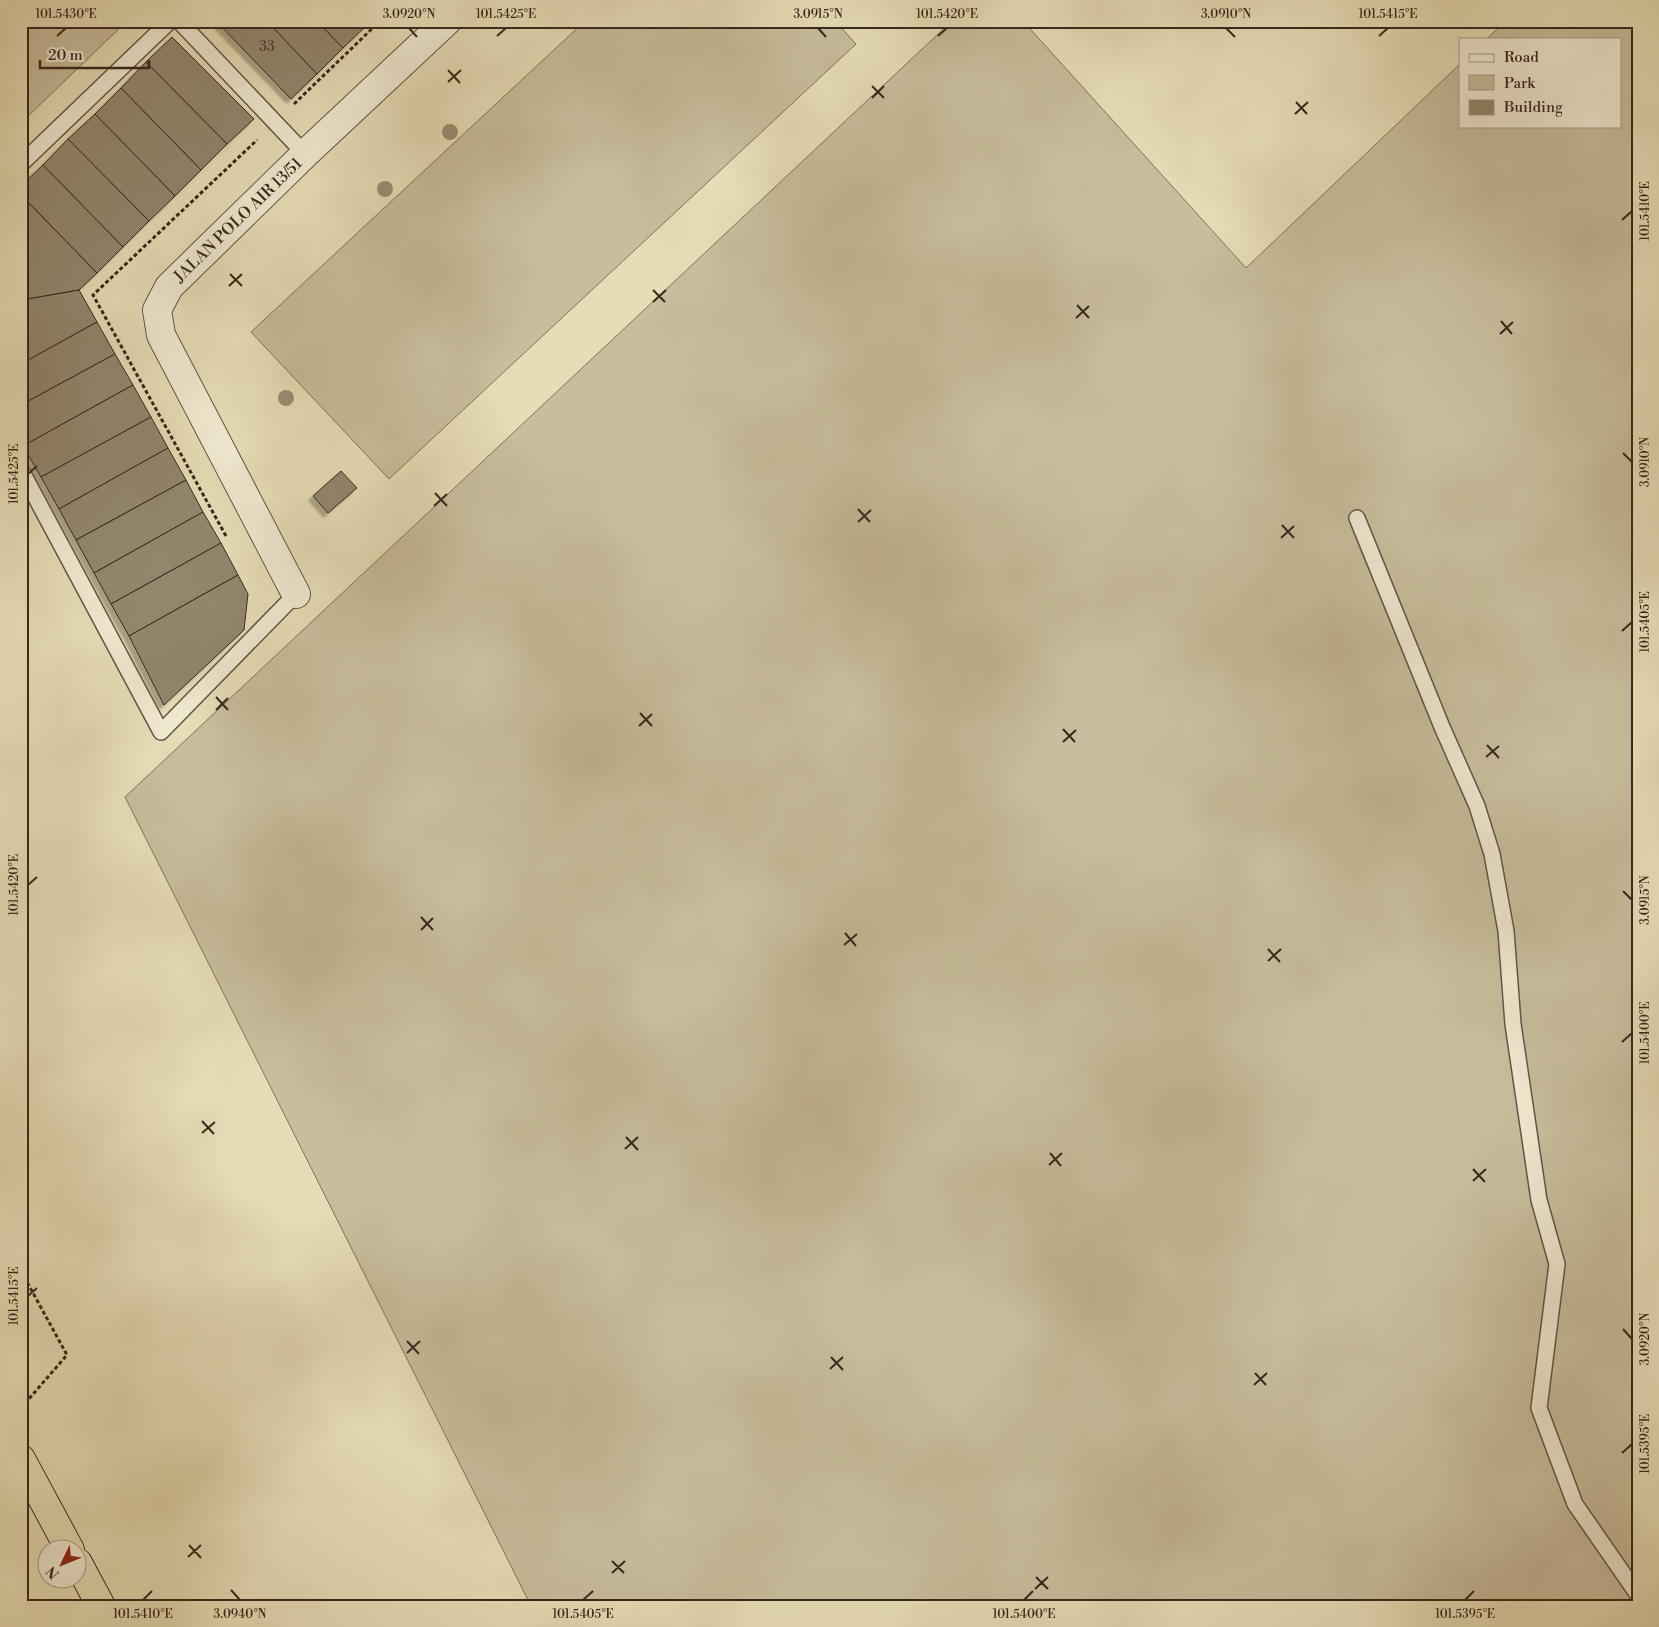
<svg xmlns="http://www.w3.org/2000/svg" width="1659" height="1627" viewBox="0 0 1659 1627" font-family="'Libre Bodoni',serif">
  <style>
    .green { fill: #c8bd9c; stroke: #80725d }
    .building { fill: #92866d; stroke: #38281e; filter: url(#shadow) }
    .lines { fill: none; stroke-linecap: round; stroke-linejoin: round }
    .service-casing { stroke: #645544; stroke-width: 18 }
    .minor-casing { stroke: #645544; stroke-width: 30 }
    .motorway-casing { stroke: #38281e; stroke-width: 30 }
    .path { stroke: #38281e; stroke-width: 3; stroke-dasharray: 4 2.5; stroke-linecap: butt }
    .service { stroke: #efe8d0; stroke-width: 15 }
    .minor { stroke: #efe8d0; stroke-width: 28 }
    .motorway { stroke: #e6dcb6; stroke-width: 28 }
    .tree { fill: #9a8d74 }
    .ticks { fill: none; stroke: #38281e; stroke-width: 2 }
    .labels { text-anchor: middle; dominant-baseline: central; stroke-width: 4; stroke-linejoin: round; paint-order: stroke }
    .number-label { font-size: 14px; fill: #4e4032 }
    .street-label { font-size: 16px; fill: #38281e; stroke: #efe8d0 }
    .neatline { fill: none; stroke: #38281e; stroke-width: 2 }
    .ticks-label { font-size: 12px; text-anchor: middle; fill: #38281e }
  </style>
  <defs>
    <filter id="shadow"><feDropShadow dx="-4.5" dy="4.5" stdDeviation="1" flood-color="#0004"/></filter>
  </defs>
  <rect width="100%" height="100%" fill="#e6dcb6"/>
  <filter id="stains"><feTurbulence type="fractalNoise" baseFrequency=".004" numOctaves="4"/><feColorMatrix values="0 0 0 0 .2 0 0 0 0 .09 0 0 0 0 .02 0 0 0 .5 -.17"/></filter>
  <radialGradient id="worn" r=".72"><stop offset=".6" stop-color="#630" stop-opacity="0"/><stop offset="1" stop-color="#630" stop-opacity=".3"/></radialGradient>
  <g class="green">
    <path d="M21,21H127L21,123Z"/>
    <path d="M585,21H835L856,44L389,479L251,332Z"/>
    <path d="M952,21H1023L1246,268L1460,64V126H1620V39H1487L1505,21H1638V1606H531L125,797Z"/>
  </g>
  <g class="building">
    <path d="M216,21H267L317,74L291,99Z"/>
    <path d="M267,21H317L343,48L317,74Z"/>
    <path d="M317,21H368L369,23L343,48Z"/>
    <path d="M172,37L254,119L227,144L146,62Z"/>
    <path d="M146,62L227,144L201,170L121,88Z"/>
    <path d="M121,88L201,170L175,196L95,114Z"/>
    <path d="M95,114L175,196L149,221L68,139Z"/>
    <path d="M68,139L149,221L123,247L43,165Z"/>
    <path d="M43,165L123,247L97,273L21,195V186Z"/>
    <path d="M21,195L97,273L79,290L28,299L21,297Z"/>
    <path d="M79,290L97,322L21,364V297L28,299Z"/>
    <path d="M97,322L115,354L21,405V364Z"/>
    <path d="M115,354L133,385L23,446L21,442V405Z"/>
    <path d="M133,385L151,417L41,477L23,446Z"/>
    <path d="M151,417L168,448L59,509L41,477Z"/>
    <path d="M168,448L186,480L76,540L59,509Z"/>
    <path d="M341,471L357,488L328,513L313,496Z"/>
    <path d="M186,480L203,512L94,573L76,540Z"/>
    <path d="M203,512L221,543L111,604L94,573Z"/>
    <path d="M221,543L238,575L129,636L111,604Z"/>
    <path d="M238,575L248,594L244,630L164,705L129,636Z"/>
  </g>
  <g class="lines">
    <defs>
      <g id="service">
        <path d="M179,21L305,154"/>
        <path d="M21,164L170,21"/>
        <path d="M21,470L161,732L296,594"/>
        <path d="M1357,518L1442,727L1477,806L1492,854L1506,931L1513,1024L1539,1200L1557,1264L1539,1408L1575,1504L1638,1595"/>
      </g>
      <path id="minor" d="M296,594L161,335L157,310L169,287L305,154L447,21"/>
      <g id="motorway">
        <path d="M21,1459L70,1550"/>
        <path d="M78,1563L101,1606"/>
      </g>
    </defs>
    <use href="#service" class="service-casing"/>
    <use href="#minor" class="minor-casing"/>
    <use href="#motorway" class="motorway-casing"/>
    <g class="path">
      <path d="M294,104L380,21"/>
      <path d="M226,536L93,295L257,140"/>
      <path d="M21,1271L67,1355L21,1408"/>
    </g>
    <use href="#service" class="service"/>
    <use href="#minor" class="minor"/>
    <use href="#motorway" class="motorway"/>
  </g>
  <g class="tree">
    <circle cx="450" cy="132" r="8"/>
    <circle cx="385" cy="189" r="8"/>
    <circle cx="286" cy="398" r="8"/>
  </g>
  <path class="ticks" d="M409,28L417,37M818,28L826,37M1226,28L1235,37M57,36L66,28M497,36L506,28M938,36L947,28M1379,36L1388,28M448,70L460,83M448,82L461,70M872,86L884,98M872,98L884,86M1296,102L1307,114M1295,114L1308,102M1622,220L1632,211M230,274L242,286M229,286L242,274M653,290L665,302M653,302L666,290M1077,305L1089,318M1076,318L1089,306M1501,321L1512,334M1500,334L1513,322M1623,453L1632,462M28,474L37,466M435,493L447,506M434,506L447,494M858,509L870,522M858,522L871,510M1282,525L1294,538M1281,538L1294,526M1622,631L1632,622M216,697L228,710M216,710L228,698M640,713L652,726M639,726L652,714M1063,729L1075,742M1063,742L1076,730M1487,745L1499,758M1486,757L1499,746M28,885L37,877M1623,891L1632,900M421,917L433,930M421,930L433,918M845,933L856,946M844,945L857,934M1268,949L1280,962M1268,961L1281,949M1622,1042L1632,1033M202,1121L214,1134M202,1133L215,1122M626,1137L638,1150M625,1149L638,1137M1050,1153L1061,1166M1049,1165L1062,1153M1473,1169L1485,1182M1473,1181L1486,1169M28,1296L37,1288M1623,1329L1632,1339M407,1341L419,1354M407,1353L420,1341M831,1357L843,1370M830,1369L843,1357M1255,1373L1266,1385M1254,1385L1267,1373M1622,1453L1632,1444M189,1545L201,1558M188,1557L201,1545M612,1561L624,1573M612,1573L625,1561M1036,1577L1048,1589M1035,1589L1048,1577M231,1590L240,1600M143,1600L152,1591M583,1600L593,1591M1024,1600L1033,1591M1465,1600L1474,1591"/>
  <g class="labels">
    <g class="number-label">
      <text x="267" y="47">33</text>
    </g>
    <g class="street-label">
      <text transform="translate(238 220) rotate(-44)">JALAN POLO AIR 13/51</text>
    </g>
  </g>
  <rect width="1659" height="1627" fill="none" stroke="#e6dcb6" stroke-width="55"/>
  <rect x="1459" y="38" width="162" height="90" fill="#efe8d0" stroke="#a69b89"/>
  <rect x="1469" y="54" width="25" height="8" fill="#efe8d0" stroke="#a69b89"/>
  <text x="1504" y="62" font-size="15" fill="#38281e">Road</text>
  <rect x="1469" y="75" width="25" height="15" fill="#c8bd9c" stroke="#a69b89"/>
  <text x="1504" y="88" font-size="15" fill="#38281e">Park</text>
  <rect x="1469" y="100" width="25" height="15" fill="#92866d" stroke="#a69b89"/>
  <text x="1504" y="112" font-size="15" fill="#38281e">Building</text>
  <g transform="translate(62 1564) rotate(227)"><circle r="24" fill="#efe8d0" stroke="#a69b89"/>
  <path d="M0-4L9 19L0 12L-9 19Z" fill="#8f2418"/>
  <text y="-8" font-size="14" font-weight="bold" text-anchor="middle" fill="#38281e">N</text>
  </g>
  <path d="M40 60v8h109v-8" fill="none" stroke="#38281e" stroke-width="2.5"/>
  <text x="48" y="60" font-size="15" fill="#38281e" stroke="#efe8d0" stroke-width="4" paint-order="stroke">20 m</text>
  <rect x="28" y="28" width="1604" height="1572" class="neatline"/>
  <g class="ticks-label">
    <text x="66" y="18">101.5430°E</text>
    <text x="409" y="18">3.0920°N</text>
    <text x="506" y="18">101.5425°E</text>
    <text x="818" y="18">3.0915°N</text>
    <text x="947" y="18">101.5420°E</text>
    <text x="1226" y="18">3.0910°N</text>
    <text x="1388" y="18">101.5415°E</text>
    <text transform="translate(1645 211) rotate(-90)" y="4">101.5410°E</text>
    <text transform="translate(1645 462) rotate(-90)" y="4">3.0910°N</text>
    <text transform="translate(14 474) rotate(-90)" y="4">101.5425°E</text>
    <text transform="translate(1645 622) rotate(-90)" y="4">101.5405°E</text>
    <text transform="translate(14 885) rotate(-90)" y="4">101.5420°E</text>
    <text transform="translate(1645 900) rotate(-90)" y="4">3.0915°N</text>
    <text transform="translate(1645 1033) rotate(-90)" y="4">101.5400°E</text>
    <text transform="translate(14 1296) rotate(-90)" y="4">101.5415°E</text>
    <text transform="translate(1645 1339) rotate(-90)" y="4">3.0920°N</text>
    <text transform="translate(1645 1444) rotate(-90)" y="4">101.5395°E</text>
    <text x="143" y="1618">101.5410°E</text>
    <text x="240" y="1618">3.0940°N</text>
    <text x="583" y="1618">101.5405°E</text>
    <text x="1024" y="1618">101.5400°E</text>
    <text x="1465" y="1618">101.5395°E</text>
  </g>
  <rect width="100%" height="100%" filter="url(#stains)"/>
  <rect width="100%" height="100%" fill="url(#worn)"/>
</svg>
